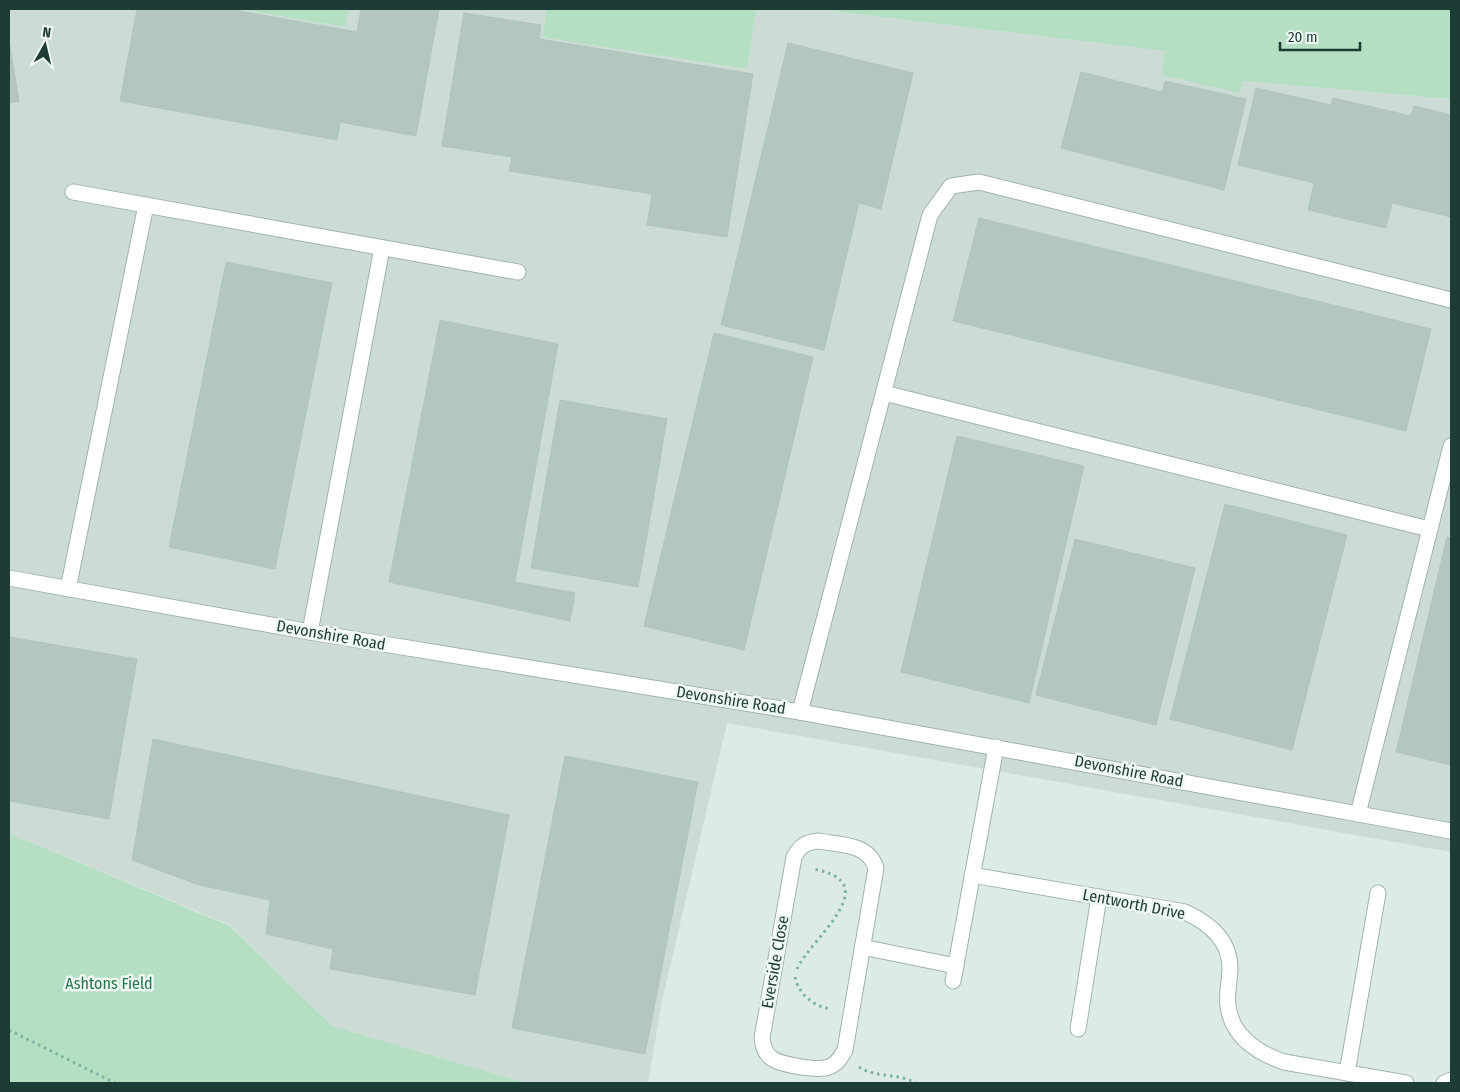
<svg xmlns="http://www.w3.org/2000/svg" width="1460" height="1092" viewBox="0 0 1460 1092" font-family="'Fira Sans Condensed',sans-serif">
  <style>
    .built { fill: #ccdbd5 }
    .green { fill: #b4dfc2 }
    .building { fill: #b3c6bf; stroke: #afc5be }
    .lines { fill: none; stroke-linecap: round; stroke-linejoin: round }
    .lane-casing { stroke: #a0b3ae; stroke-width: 17 }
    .street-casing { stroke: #a0b3ae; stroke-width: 17 }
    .path { stroke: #7ab2a4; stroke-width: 3; stroke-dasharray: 2.5 4; stroke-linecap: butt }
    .lane { stroke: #fff; stroke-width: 15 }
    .street { stroke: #fff; stroke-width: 15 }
    .labels { text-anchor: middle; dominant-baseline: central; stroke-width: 5; stroke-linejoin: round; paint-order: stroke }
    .street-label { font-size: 16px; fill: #1d3c36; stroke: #eef7f3 }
    .park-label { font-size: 16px; fill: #24774a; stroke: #eef7f3 }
  </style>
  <rect width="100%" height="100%" fill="#ddebe6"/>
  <path class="built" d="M9,9H239L345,27L349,9H547L542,36L747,69L756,9H816L1166,51L1240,93L1243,81L1451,99V852L727,723L662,1001L648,1083H526L332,1026L230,925L9,833Z"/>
  <g class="green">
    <path d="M239,9H349L345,27Z"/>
    <path d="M547,9H756L747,69L542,37Z"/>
    <path d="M816,9H1451V99L1243,81L1240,93L1162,75L1165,51Z"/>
    <path d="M9,833L230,926L332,1026L526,1083H9Z"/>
  </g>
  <g class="building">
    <path d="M137,9H228L357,32L361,9H439L416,136L340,122L337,140L120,101Z"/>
    <path d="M464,13L541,25L539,39L753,74L727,237L647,225L652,194L509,171L512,157L442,146Z"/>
    <path d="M9,40L19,101L9,103Z"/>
    <path d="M788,43L913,73L881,209L859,203L824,350L721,325Z"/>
    <path d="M1081,72L1162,92L1165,81L1246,99L1224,190L1061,148Z"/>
    <path d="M1256,88L1331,105L1333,98L1411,116L1414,106L1451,115V217L1392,203L1386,228L1308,210L1314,183L1238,165Z"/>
    <path d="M979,218L1431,329L1406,431L953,321Z"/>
    <path d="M226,262L332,283L275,569L169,547Z"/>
    <path d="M440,320L558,344L515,582L575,593L570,621L389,582Z"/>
    <path d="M714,333L813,357L744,650L644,626Z"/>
    <path d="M560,400L667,419L638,587L531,568Z"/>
    <path d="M957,436L1084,466L1029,703L901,672Z"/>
    <path d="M1225,504L1347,535L1292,750L1170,719Z"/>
    <path d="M1447,537L1451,538V765L1396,752Z"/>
    <path d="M1075,539L1195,568L1156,725L1036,695Z"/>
    <path d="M9,637L137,659L109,819L9,801Z"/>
    <path d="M153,739L509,815L475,995L330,969L333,949L266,934L270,900L199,885L132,860Z"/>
    <path d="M565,756L698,782L645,1054L512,1028Z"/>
  </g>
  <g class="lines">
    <defs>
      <g id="lane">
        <path d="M1078,1029L1099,897"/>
        <path d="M1347,1073L1378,893"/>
      </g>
      <g id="street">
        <path d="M73,192L518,272"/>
        <path d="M884,393L1429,529"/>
        <path d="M9,578L310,632L800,712L1451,831"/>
        <path d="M68,589L146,205"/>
        <path d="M310,632L382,248"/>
        <path d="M800,712L930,215L951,186L979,182L1451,300"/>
        <path d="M1358,814L1451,446"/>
        <path d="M818,841C840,845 868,843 876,868L845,1050C841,1057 837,1064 829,1067C818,1071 777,1065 769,1056C764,1051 763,1045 762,1038L794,857C800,846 806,842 818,841Z"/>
        <path d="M972,875L1185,912C1209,923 1230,940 1230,968C1230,981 1226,994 1228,1006C1232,1037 1258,1053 1284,1062L1406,1083"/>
        <path d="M862,947L956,966"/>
        <path d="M953,981L996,747"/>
        <path d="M1444,1083L1451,1080"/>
      </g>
    </defs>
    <use href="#lane" class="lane-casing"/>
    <use href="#street" class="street-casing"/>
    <g class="path">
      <path d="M797,969C811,938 888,882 813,869"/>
      <path d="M795,977C799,995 813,1006 831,1009"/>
      <path d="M9,1030L115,1083"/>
      <path d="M859,1067C875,1078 898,1073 916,1083"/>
    </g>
    <use href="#lane" class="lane"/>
    <use href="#street" class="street"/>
  </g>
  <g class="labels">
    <g class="street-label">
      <text transform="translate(331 635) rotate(10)">Devonshire Road</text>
      <text transform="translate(731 700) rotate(9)">Devonshire Road</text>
      <text transform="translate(1129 771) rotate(11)">Devonshire Road</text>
      <text transform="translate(1134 904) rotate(11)">Lentworth Drive</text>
      <text transform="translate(775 962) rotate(-80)">Everside Close</text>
    </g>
    <g class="park-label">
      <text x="109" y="983">Ashtons Field</text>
    </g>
  </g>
  <rect width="1460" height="1092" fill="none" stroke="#1d3c36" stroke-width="20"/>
  <g transform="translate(45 45) rotate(8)" stroke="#eef7f3" stroke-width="4" paint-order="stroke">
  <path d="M0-4L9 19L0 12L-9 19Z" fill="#1d3c36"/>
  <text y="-8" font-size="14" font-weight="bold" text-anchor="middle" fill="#1d3c36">N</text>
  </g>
  <path d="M1280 42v8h80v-8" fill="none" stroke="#1d3c36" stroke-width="2.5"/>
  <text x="1288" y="42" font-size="15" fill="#1d3c36" stroke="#eef7f3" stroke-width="4" paint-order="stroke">20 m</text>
</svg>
